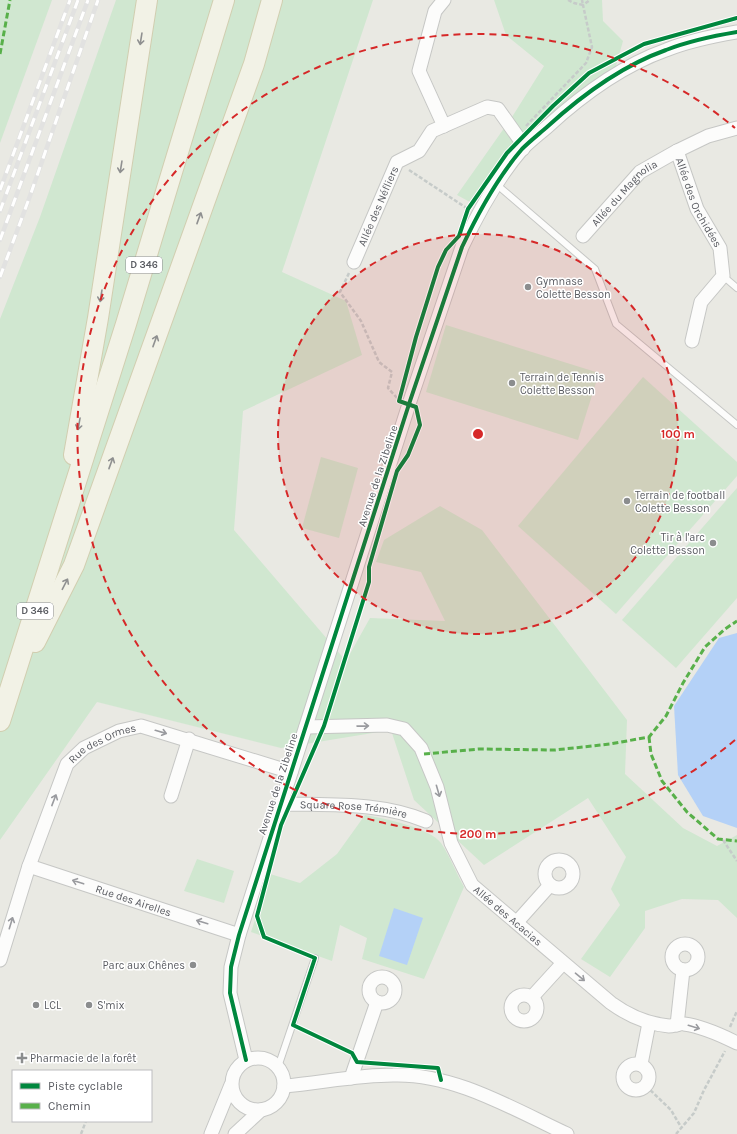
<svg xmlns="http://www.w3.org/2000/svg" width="737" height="1134" viewBox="0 0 737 1134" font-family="Karla,sans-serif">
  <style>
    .green { fill: #d0e7d0 }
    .water { fill: #b4d1f7 }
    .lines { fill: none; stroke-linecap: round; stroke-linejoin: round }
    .service-casing { stroke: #c6c7c5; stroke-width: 8 }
    .minor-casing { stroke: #c6c7c5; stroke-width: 15 }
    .primary-casing { stroke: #d1ceb0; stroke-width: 22 }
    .path { stroke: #c6cbc9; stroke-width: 2.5; stroke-dasharray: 4 2; stroke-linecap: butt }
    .service { stroke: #fcfcfb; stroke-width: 6 }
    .minor { stroke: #fcfcfb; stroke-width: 13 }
    .primary { stroke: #f2f2e6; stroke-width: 20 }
    .rail-casing { stroke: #e2e2e1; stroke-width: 4.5 }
    .rail { stroke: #fff; stroke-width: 3; stroke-dasharray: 9; stroke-linecap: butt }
    .quiet { stroke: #58b04a; stroke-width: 3; stroke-dasharray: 6 3; stroke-linecap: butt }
    .cycleway-casing { stroke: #fff; stroke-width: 6 }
    .cycleway { stroke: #00873e; stroke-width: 4 }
    .oneway { stroke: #8f9090 }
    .oneway2 { stroke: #9a9b9f }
    .ring { fill: none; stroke: #d62828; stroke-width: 2; stroke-dasharray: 7 5 }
    .poi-dot { fill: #8b8d8e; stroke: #fff; stroke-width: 1.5 }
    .labels { text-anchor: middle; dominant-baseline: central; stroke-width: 3; stroke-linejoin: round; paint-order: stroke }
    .shield { fill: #fff; stroke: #8b8c90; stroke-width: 1 }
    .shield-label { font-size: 10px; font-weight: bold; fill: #595b61 }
    .street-label { font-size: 11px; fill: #595b61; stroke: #fff }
    .poi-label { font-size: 11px; fill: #595b61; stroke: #fff; text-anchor: start }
    .centre { fill: #d62828; stroke: #fff; stroke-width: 2 }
    .ring-label { font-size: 12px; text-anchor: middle; font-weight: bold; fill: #d62828; stroke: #fff; stroke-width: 3; stroke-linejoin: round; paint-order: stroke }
  </style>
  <rect width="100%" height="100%" fill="#e9e9e3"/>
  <g class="green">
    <path d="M0,0H52L0,143Z"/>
    <path d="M116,0H373L282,272L346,301L362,355L243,411L234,530L346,661L370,618L445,621L421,572L376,562L384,540L440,506L482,530L627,720L625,774L683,828L717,846L737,835V918L718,900L682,899L645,911V928L610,977L581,959L620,905L611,889L626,857L588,798L484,865L414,800L391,730L281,748L97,702L0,840V319L40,217Z"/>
    <path d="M494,0H602L603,21L623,41L616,66C577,91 527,128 501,167C493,179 486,194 479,207L457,195L512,117L544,66L506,35Z"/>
    <path d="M446,325L599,373L578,440L426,392Z"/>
    <path d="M643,377L737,462V476L616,614L518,526Z"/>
    <path d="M321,457L358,468L339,538L302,528Z"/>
    <path d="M737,488V598L676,668L622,620Z"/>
    <path d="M365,815C383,818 430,828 441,843C450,856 456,873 464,887L424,979L362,959L367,938L340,925L332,961L251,932L270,874L300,883L337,854Z"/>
    <path d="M197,859L234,871L224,903L184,891Z"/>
  </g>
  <g class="water">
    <path d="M737,633V828L703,816L678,775L674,706L719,638Z"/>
    <path d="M394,908L423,918L407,965L379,956Z"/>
  </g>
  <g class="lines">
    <defs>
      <g id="service">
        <path d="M496,184L595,269L616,324L737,425"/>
        <path d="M723,276L737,288"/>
        <path d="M278,1067L315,958"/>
      </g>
      <g id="minor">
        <path d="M444,126L419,71L435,11L444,0"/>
        <path id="s1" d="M677,151L697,209L720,248L723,276L701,302L692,341"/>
        <path id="s2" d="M583,236L640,172L677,151L708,136L737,128"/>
        <path id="s3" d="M354,262L397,162L419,151L432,131L487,107L498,109L520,140L523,149"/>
        <path id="s4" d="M306,727L387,725L404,729L421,748L437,787L451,843L472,885L611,1003C629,1016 647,1024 669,1026C674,1026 679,1023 684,1024C700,1026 723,1036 737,1043"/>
        <path d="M171,796L189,739"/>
        <path id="s5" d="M280,806L291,804C336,805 383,803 426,821"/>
        <circle cx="559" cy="874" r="14"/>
        <path id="s6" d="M29,866L239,935"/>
        <path d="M517,922L550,885"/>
        <circle cx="685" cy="957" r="13"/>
        <path id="s7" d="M0,960L29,866L67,764L84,748L119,731L141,726L291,772"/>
        <circle cx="382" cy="990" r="13"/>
        <circle cx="524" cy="1008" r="13"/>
        <path d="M532,997L563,963"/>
        <path d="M677,1025L683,970"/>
        <circle cx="258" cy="1084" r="26"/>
        <path d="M246,1060L230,993L231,967L239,935L410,401L462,247C478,213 497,178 522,149C530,141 539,134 547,127C582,95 621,66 666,50C689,41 713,36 737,32"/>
        <circle cx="636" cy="1077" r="13"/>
        <path d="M641,1064L649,1023"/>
        <path d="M351,1078L377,1002"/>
        <path d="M284,1086C320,1083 357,1075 393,1075C454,1073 513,1109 567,1134"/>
        <path d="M211,1134L231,1085"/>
        <path d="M235,1134L261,1110"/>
      </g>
      <g id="primary">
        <path d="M74,455L98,318L147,0"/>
        <path d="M35,642L74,565L254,64L272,0"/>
        <path d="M0,721L126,324L224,0"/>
      </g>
    </defs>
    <use href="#service" class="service-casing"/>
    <use href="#minor" class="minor-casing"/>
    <use href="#primary" class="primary-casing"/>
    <g class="path">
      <path d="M568,0L574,3L583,5L582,0"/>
      <path d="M526,126L586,63L592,47L583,5L590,0"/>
      <path d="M409,170L468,209"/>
      <path d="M349,273L340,292L361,321L379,362L392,372L388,388L398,399"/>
      <path d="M723,840L737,861"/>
      <path d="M730,1027L737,1011"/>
      <path d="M646,1086L671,1110L681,1127"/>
      <path d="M81,1134L86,1121"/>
      <path d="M676,1134L694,1113L704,1090L725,1051"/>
    </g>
    <use href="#service" class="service"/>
    <use href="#minor" class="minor"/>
    <use href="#primary" class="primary"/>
    <defs>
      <g id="rail">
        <path d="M0,190L70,0"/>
        <path d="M0,211L78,0"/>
        <path d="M0,240L88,0"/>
        <path d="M0,277L30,196L98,0"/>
      </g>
    </defs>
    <use href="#rail" class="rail-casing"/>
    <use href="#rail" class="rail"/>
    <g class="quiet">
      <path d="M0,54L10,0"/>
      <path d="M649,737L651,754L662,781L687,812L718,839L737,841"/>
      <path d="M424,754L479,749L555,750L610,744L649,737L666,716L683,683L705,647L725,629L737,621"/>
    </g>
    <defs>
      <g id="cycleway">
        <path d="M246,1060L230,993L231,967L239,935L410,401L462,247C478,213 497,178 522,149C530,141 539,134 547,127C582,95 621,66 666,50C689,41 713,36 737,32"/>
        <path d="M441,1080L438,1068L357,1062L352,1053L293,1025L315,958L264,937L257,916L281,825L324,726L369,582V567L397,471L408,455L420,425L416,407L399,401L416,337L438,267L446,250L459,236L468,209L507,153L553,106L589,73L644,44L737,18"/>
      </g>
    </defs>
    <use href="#cycleway" class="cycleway-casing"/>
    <use href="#cycleway" class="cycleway"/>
  </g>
  <defs><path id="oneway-shaft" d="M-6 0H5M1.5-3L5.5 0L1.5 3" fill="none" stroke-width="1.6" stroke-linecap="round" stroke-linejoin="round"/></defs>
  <g class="oneway">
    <use href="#oneway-shaft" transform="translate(141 39) rotate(99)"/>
    <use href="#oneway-shaft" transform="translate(121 167) rotate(99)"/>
    <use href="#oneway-shaft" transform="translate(199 218) rotate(-70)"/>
    <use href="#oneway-shaft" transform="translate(101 296) rotate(99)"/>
    <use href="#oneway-shaft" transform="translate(155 341) rotate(-70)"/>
    <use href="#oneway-shaft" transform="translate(79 424) rotate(100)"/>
    <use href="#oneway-shaft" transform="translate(111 463) rotate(-70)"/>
    <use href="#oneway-shaft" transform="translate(65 584) rotate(-63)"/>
  </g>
  <g class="oneway2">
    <use href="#oneway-shaft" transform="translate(363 726) rotate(-1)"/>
    <use href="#oneway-shaft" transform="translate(161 732) rotate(16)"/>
    <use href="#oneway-shaft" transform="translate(438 791) rotate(74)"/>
    <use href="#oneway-shaft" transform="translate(54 800) rotate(-69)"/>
    <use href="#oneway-shaft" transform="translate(78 882) rotate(-162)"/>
    <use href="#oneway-shaft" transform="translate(202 922) rotate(-163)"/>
    <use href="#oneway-shaft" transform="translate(11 923) rotate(-73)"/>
    <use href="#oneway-shaft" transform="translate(580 977) rotate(40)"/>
    <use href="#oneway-shaft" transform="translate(694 1027) rotate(17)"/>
  </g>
  <circle cx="478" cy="434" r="200" fill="#d62828" fill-opacity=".12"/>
  <g class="ring">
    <circle cx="478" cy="434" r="200"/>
    <path d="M735 740A400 400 0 1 1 735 128"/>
  </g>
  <g class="poi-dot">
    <circle cx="528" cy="287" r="4"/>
    <circle cx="512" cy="383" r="4"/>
    <circle cx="627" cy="501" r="4"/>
    <circle cx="713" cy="543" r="4"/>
    <circle cx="193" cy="965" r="4"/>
    <circle cx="36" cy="1005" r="4"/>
    <circle cx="89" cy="1005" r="4"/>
    <path d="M20 1052h4v4h4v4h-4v4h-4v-4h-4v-4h4z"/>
  </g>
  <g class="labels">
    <g class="shield">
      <rect x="126" y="257" width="36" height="16" rx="3"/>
      <rect x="17" y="603" width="36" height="16" rx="3"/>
    </g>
    <g class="shield-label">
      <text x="144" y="265">D 346</text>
      <text x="35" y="611">D 346</text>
    </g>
    <g class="street-label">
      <text stroke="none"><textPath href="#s2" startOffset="60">Allée du Magnolia</textPath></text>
      <text stroke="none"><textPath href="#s1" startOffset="56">Allée des Orchidées</textPath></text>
      <text stroke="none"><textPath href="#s3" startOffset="61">Allée des Néfliers</textPath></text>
      <text transform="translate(378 476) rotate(-72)">Avenue de la Zibeline</text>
      <text stroke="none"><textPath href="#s7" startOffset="249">Rue des Ormes</textPath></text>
      <text transform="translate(278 784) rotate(-72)">Avenue de la Zibeline</text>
      <text stroke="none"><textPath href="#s5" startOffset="74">Square Rose Trémière</textPath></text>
      <text stroke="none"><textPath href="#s6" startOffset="110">Rue des Airelles</textPath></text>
      <text stroke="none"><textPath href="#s4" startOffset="318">Allée des Acacias</textPath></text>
    </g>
    <g class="poi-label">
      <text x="536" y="281">Gymnase<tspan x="536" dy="13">Colette Besson</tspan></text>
      <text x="520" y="377">Terrain de Tennis<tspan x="520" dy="13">Colette Besson</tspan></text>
      <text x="635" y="495">Terrain de football<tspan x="635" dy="13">Colette Besson</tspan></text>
      <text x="705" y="537" text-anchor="end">Tir à l'arc<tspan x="705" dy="13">Colette Besson</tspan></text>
      <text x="185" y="965" text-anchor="end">Parc aux Chênes</text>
      <text x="44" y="1005">LCL</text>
      <text x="97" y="1005">S'mix</text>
      <text x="30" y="1058">Pharmacie de la forêt</text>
    </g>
  </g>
  <circle cx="478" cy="434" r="6" class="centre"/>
  <g class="ring-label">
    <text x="678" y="438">100 m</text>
    <text x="478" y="838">200 m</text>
  </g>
  <rect x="12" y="1070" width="140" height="52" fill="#ffffff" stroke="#bdbdc0"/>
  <rect x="20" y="1083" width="20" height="6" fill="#00873e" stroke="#bdbdc0"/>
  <text x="48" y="1090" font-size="12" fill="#595b61">Piste cyclable</text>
  <rect x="20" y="1103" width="20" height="6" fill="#58b04a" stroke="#bdbdc0"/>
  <text x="48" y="1110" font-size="12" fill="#595b61">Chemin</text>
</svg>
